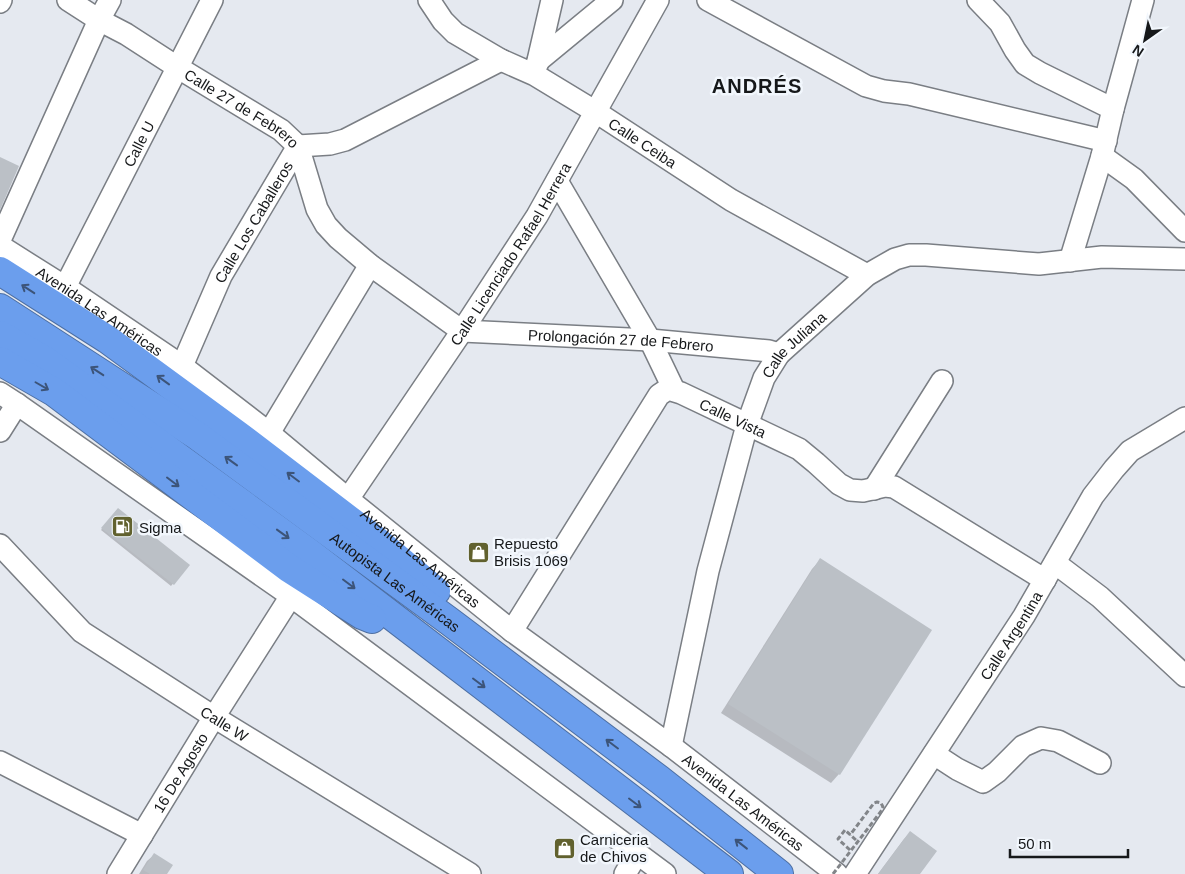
<svg xmlns="http://www.w3.org/2000/svg" width="1185" height="874" viewBox="0 0 1185 874" font-family="Arial,sans-serif">
  <style>
    .shadow { fill: #0003 }
    .building { fill: #bbc0c6 }
    .lines { fill: none; stroke-linecap: round; stroke-linejoin: round }
    .minor-casing { stroke: #7a7e84; stroke-width: 24 }
    .highway-casing { stroke: #4d6fa3; stroke-width: 30 }
    .path { stroke: #828589; stroke-width: 3; stroke-dasharray: 5 2.5; stroke-linecap: butt }
    .minor { stroke: #fff; stroke-width: 21 }
    .highway { stroke: #6b9eed; stroke-width: 28 }
    .path-bridge { stroke: #828589; stroke-width: 3; stroke-dasharray: 5 2.5; stroke-linecap: butt }
    .oneway { stroke: #3c5479 }
    .labels { text-anchor: middle; dominant-baseline: central; stroke-width: 5; stroke-linejoin: round; paint-order: stroke }
    .street-label { font-size: 15px; fill: #16181a; stroke: #f2f7fd }
    .poi-label { font-size: 15px; fill: #16181a; stroke: #f2f7fd; text-anchor: start }
    .district-label { font-size: 20px; font-weight: bold; letter-spacing: 1px; fill: #16181a; stroke: #f2f7fd }
  </style>
  <rect width="100%" height="100%" fill="#e5e9f0"/>
  <g class="shadow">
    <path d="M118,509L188,565L171,586L101,530Z"/>
    <path d="M820,560L839,774L831,783L721,713L812,569Z"/>
    <path d="M910,833L918,874H878L904,839Z"/>
    <path d="M154,855L165,874H139L147,861Z"/>
  </g>
  <g class="building">
    <path d="M0,157L19,166L0,210Z"/>
    <path d="M118,508L190,565L174,585L101,528Z"/>
    <path d="M820,558L932,630L840,775L728,704Z"/>
    <path d="M910,831L937,851L920,874H878Z"/>
    <path d="M154,853L173,865L167,874H150L143,870Z"/>
  </g>
  <g class="lines">
    <defs>
      <g id="minor">
        <path id="s1" d="M68,0L99,20L126,34L177,67L281,130L298,146L317,209L326,225L338,238L370,265L462,331L650,340L769,351L779,354"/>
        <path id="s2" d="M429,0L443,21L455,33L501,60L535,75L596,112L731,200L867,275"/>
        <path d="M708,0L866,86L884,91L909,94L1106,141"/>
        <path d="M978,0L1000,23L1015,50L1025,64L1040,73L1113,109"/>
        <path d="M0,2L1,0"/>
        <path d="M538,61L612,0"/>
        <path d="M537,65L552,0"/>
        <path d="M298,146L330,144L345,140L501,60"/>
        <path d="M1102,156L1134,179L1185,231"/>
        <path d="M557,181L650,340L674,390"/>
        <path d="M0,240L99,20L110,0"/>
        <path id="s3" d="M0,246L65,287L182,366L269,433L348,499L512,631L671,746L837,874"/>
        <path d="M1070,261L1102,156L1113,109L1143,0"/>
        <path id="s4" d="M65,287L212,0"/>
        <path id="s5" d="M182,366L221,276L298,146"/>
        <path d="M0,393L17,404L291,596L665,874"/>
        <path d="M0,431L17,404"/>
        <path d="M269,433L370,265"/>
        <path d="M874,489L942,381"/>
        <path id="s6" d="M348,499L462,331L537,216L658,0"/>
        <path id="s7" d="M0,545L82,632L214,717L470,874"/>
        <path d="M1055,563L1100,597L1185,676"/>
        <path id="s8" d="M512,631L659,395L668,389L681,393L799,449L816,463L839,484L850,490L863,491L885,486L894,487L1045,580"/>
        <path id="s9" d="M671,746L708,571L747,425L764,378L779,354L867,275L895,259L909,255H926L1039,264L1102,257L1185,259"/>
        <path d="M934,754L957,769L983,782L997,772L1023,746L1041,738L1058,741L1100,763"/>
        <path d="M0,762L142,835"/>
        <path id="s10" d="M118,874L214,717L291,596"/>
        <path d="M625,874L637,854"/>
        <path id="s11" d="M855,874L1024,616L1093,496L1114,469L1130,451L1185,418"/>
      </g>
      <g id="highway">
        <path d="M0,271L107,339L238,435L377,541L436,591"/>
        <path id="s12" d="M0,308L196,435L449,621L660,780L779,874"/>
        <path d="M0,335L46,361L311,554L729,874"/>
        <path d="M0,361L54,392L290,569L362,615L372,619"/>
      </g>
    </defs>
    <use href="#minor" class="minor-casing"/>
    <use href="#highway" class="highway-casing"/>
    <path class="path" d="M850,850L838,839L845,830L857,841"/>
    <use href="#minor" class="minor"/>
    <use href="#highway" class="highway"/>
    <path class="path-bridge" d="M833,874L882,810L883,807L881,803L877,802L874,803L850,835"/>
  </g>
  <defs><path id="oneway-shaft" d="M-6 0H5M1.5-3L5.5 0L1.5 3" fill="none" stroke-width="1.6" stroke-linecap="round" stroke-linejoin="round" transform="scale(1.25)"/></defs>
  <g class="oneway">
    <use href="#oneway-shaft" transform="translate(28 289) rotate(-147)"/>
    <use href="#oneway-shaft" transform="translate(97 371) rotate(-147)"/>
    <use href="#oneway-shaft" transform="translate(163 380) rotate(-144)"/>
    <use href="#oneway-shaft" transform="translate(42 386) rotate(30)"/>
    <use href="#oneway-shaft" transform="translate(231 461) rotate(-144)"/>
    <use href="#oneway-shaft" transform="translate(293 477) rotate(-143)"/>
    <use href="#oneway-shaft" transform="translate(173 482) rotate(37)"/>
    <use href="#oneway-shaft" transform="translate(283 534) rotate(36)"/>
    <use href="#oneway-shaft" transform="translate(349 584) rotate(37)"/>
    <use href="#oneway-shaft" transform="translate(479 683) rotate(37)"/>
    <use href="#oneway-shaft" transform="translate(612 744) rotate(-143)"/>
    <use href="#oneway-shaft" transform="translate(635 803) rotate(37)"/>
    <use href="#oneway-shaft" transform="translate(741 844) rotate(-142)"/>
  </g>
  <defs>
    <symbol id="fuel-square" viewBox="-11 -11 22 22"><rect x="-9" y="-9" width="18" height="18" rx="4" fill="#61612e" stroke="#f2f7fd"/><path d="M-5.5-6h7V0h2V4h1.3V-2.5L3-4.5l.8-.8L6-3V5H2.5V1h-1V6h-7ZM-4.2-4.7v3.2H.2V-4.7Z" fill="#fff"/></symbol>
    <symbol id="shop-square" viewBox="-11 -11 22 22"><rect x="-9" y="-9" width="18" height="18" rx="4" fill="#61612e" stroke="#f2f7fd"/><path d="M-5-2.5h2.3a2.7 3.5 0 0 1 5.4 0H5L5.5 6h-11ZM-1.5-2.5h3a1.5 2.3 0 0 0-3 0Z" fill="#fff"/></symbol>
  </defs>
  <g fill-rule="evenodd">
    <use href="#fuel-square" x="110" y="514" width="25" height="25"/>
    <use href="#shop-square" x="466" y="540" width="25" height="25"/>
    <use href="#shop-square" x="552" y="836" width="25" height="25"/>
  </g>
  <g class="labels">
    <g class="street-label">
      <text stroke="none"><textPath href="#s1" startOffset="205">Calle 27 de Febrero</textPath></text>
      <text stroke="none"><textPath href="#s2" startOffset="260">Calle Ceiba</textPath></text>
      <text stroke="none"><textPath href="#s4" startOffset="161">Calle U</textPath></text>
      <text stroke="none"><textPath href="#s5" startOffset="161">Calle Los Caballeros</textPath></text>
      <text stroke="none"><textPath href="#s6" startOffset="294">Calle Licenciado Rafael Herrera</textPath></text>
      <text stroke="none"><textPath href="#s3" startOffset="119">Avenida Las Américas</textPath></text>
      <text stroke="none"><textPath href="#s1" startOffset="689">Prolongación 27 de Febrero</textPath></text>
      <text stroke="none"><textPath href="#s9" startOffset="425">Calle Juliana</textPath></text>
      <text stroke="none"><textPath href="#s8" startOffset="360">Calle Vista</textPath></text>
      <text stroke="none"><textPath href="#s3" startOffset="524">Avenida Las Américas</textPath></text>
      <text stroke="none"><textPath href="#s12" startOffset="481">Autopista Las Américas</textPath></text>
      <text stroke="none"><textPath href="#s11" startOffset="285">Calle Argentina</textPath></text>
      <text stroke="none"><textPath href="#s7" startOffset="289">Calle W</textPath></text>
      <text stroke="none"><textPath href="#s10" startOffset="119">16 De Agosto</textPath></text>
      <text stroke="none"><textPath href="#s3" startOffset="929">Avenida Las Américas</textPath></text>
    </g>
    <g class="poi-label">
      <text x="139" y="527">Sigma</text>
      <text x="494" y="543">Repuesto<tspan x="494" dy="17">Brisis 1069</tspan></text>
      <text x="580" y="839">Carniceria<tspan x="580" dy="17">de Chivos</tspan></text>
    </g>
    <g class="district-label">
      <text x="757" y="86">ANDRÉS</text>
    </g>
  </g>
  <g transform="translate(1145 40) rotate(213)" stroke="#f2f7fd" stroke-width="4" paint-order="stroke">
  <path d="M0-4L9 19L0 12L-9 19Z" fill="#16181a"/>
  <text y="-8" font-size="14" font-weight="bold" text-anchor="middle" fill="#16181a">N</text>
  </g>
  <path d="M1010 849v8h118v-8" fill="none" stroke="#16181a" stroke-width="2.5"/>
  <text x="1018" y="849" font-size="15" fill="#16181a" stroke="#f2f7fd" stroke-width="4" paint-order="stroke">50 m</text>
</svg>
